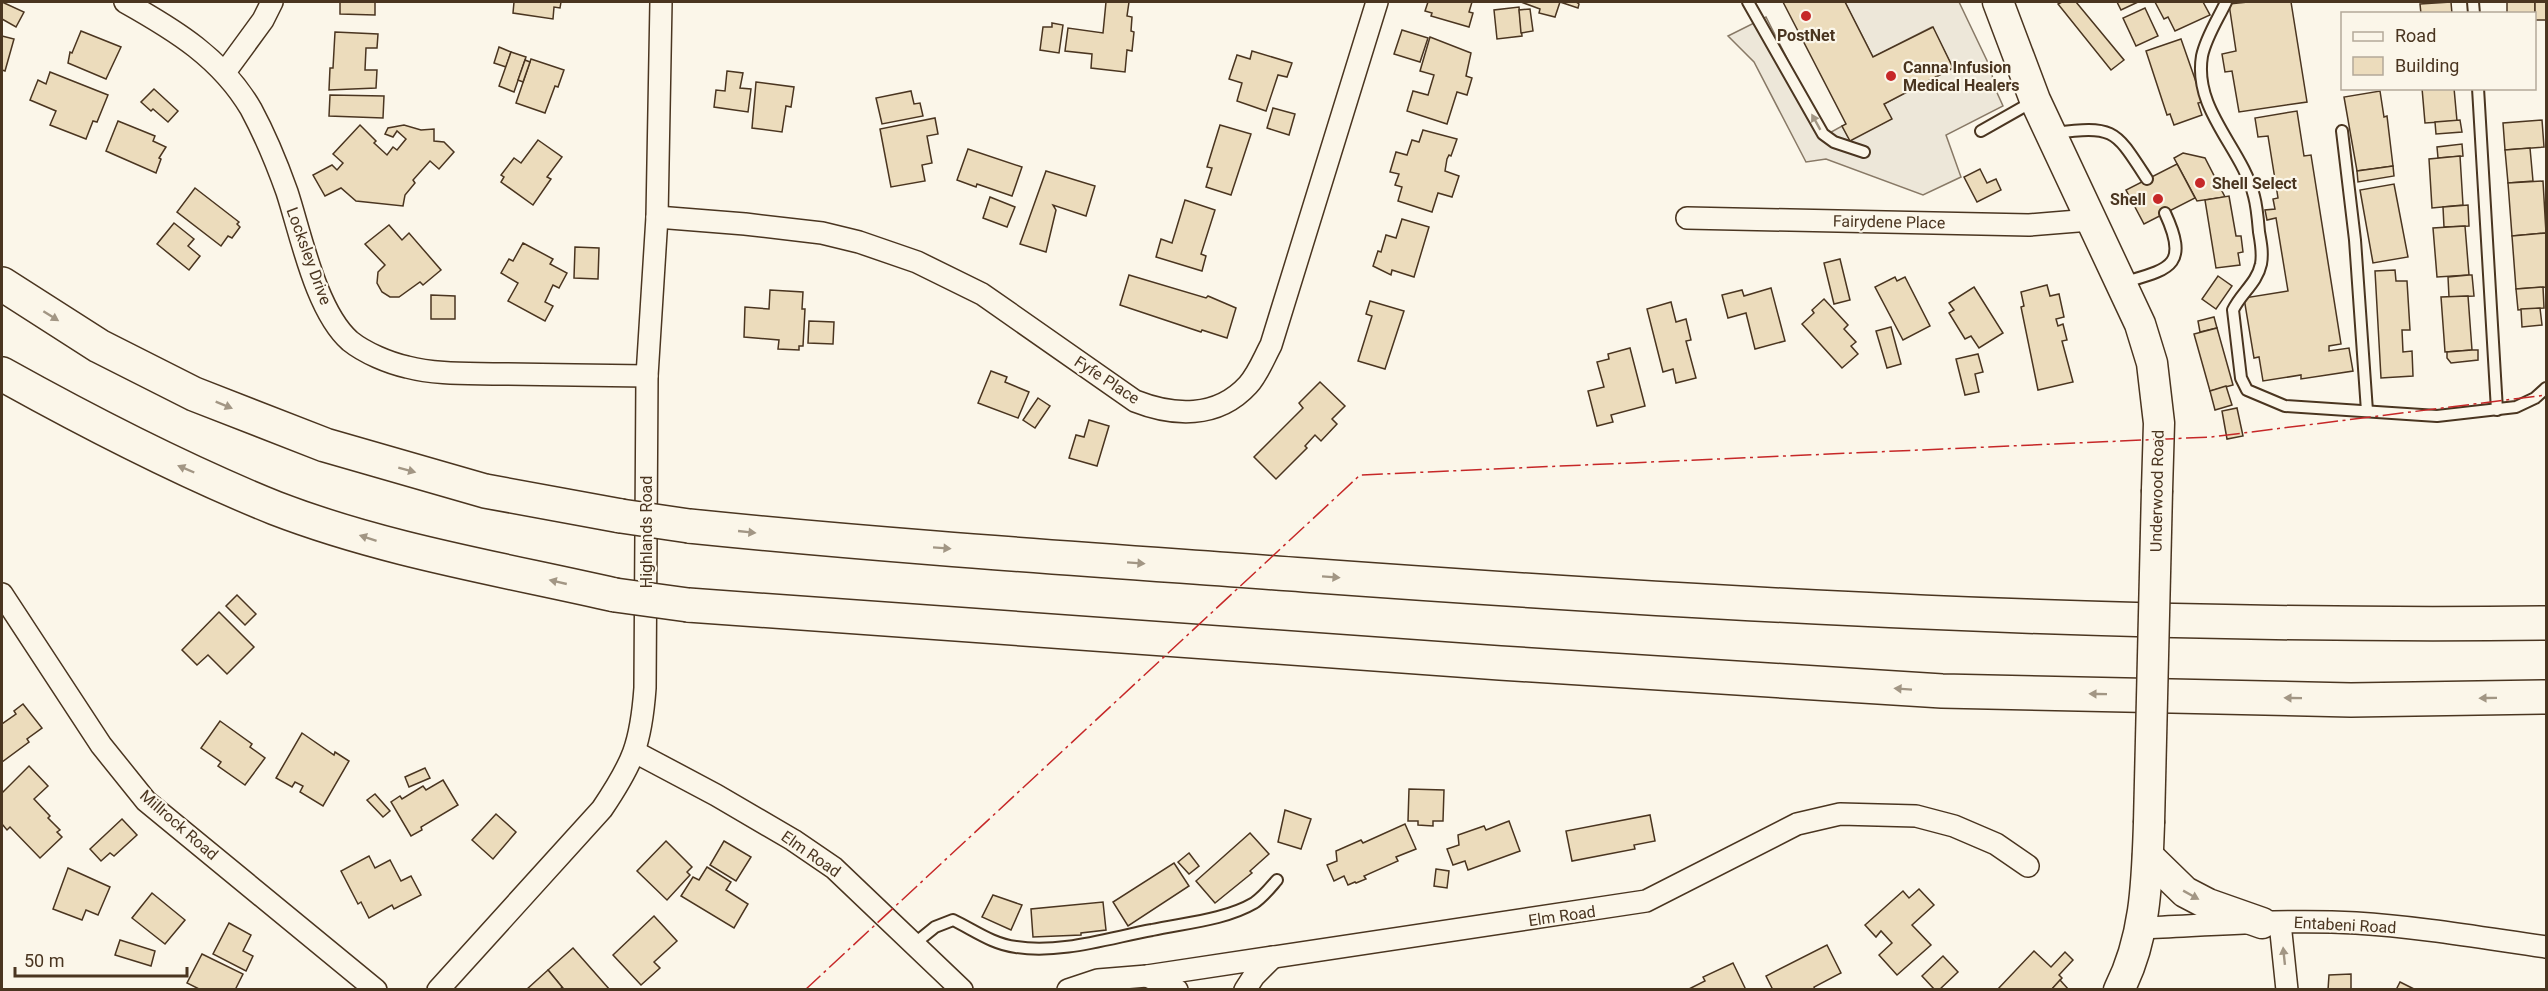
<svg xmlns="http://www.w3.org/2000/svg" width="2548" height="991" viewBox="0 0 2548 991" font-family="Roboto,sans-serif">
  <style>
    .parking { fill: #ede7d9; stroke: #887966; stroke-width: 1.5 }
    .building { fill: #ecdcbc; stroke: #4a3520; stroke-width: 1.5 }
    .lines { fill: none; stroke-linecap: round; stroke-linejoin: round }
    .lane-casing { stroke: #4a3520; stroke-width: 14 }
    .street-casing { stroke: #4a3520; stroke-width: 24 }
    .secondary-casing { stroke: #4a3520; stroke-width: 33 }
    .highway-casing { stroke: #4a3520; stroke-width: 36 }
    .lane { stroke: #fbf6e9; stroke-width: 10 }
    .street { stroke: #fbf6e9; stroke-width: 21 }
    .secondary { stroke: #fbf6e9; stroke-width: 30 }
    .highway { stroke: #fbf6e9; stroke-width: 33 }
    .secondary-bridge-casing { stroke: #4a3520; stroke-width: 33; stroke-linecap: butt }
    .highway-bridge-casing { stroke: #4a3520; stroke-width: 36; stroke-linecap: butt }
    .secondary-bridge { stroke: #fbf6e9; stroke-width: 30 }
    .highway-bridge { stroke: #fbf6e9; stroke-width: 33 }
    .power { stroke: #c62828; stroke-width: 1.5; stroke-dasharray: 21 4.5 3 4.5; stroke-linecap: butt }
    .oneway { fill: #a29684 }
    .poi-dot { fill: #c62828; stroke: #fbf6e9; stroke-width: 2 }
    .labels { text-anchor: middle; dominant-baseline: central; stroke-width: 4.5; stroke-linejoin: round; paint-order: stroke }
    .poi-label { font-size: 16px; font-weight: bold; fill: #4a3520; stroke: #fbf6e9; text-anchor: start }
    .street-label { font-size: 16px; fill: #4a3520; stroke: #fbf6e9 }
  </style>
  <rect width="100%" height="100%" fill="#fbf6e9"/>
  <path class="parking" d="M1845,2H1959L1991,69L1994,86L2003,106L1946,135L1961,177L1923,195L1826,159L1806,162L1754,62L1728,36L1766,17L1826,135L1842,126L1850,140L1891,119L1884,104L1953,68L1932,27L1873,57Z"/>
  <g class="building">
    <path d="M2,2L24,12L16,27L2,19Z"/>
    <path d="M340,2H375V15L340,14Z"/>
    <path d="M514,2H561L560,8L554,7L553,19L513,13Z"/>
    <path d="M1106,2H1129L1127,16L1132,17L1131,31L1134,32L1132,51L1127,50L1125,72L1091,68L1092,54L1065,51L1068,28L1103,33Z"/>
    <path d="M1428,2H1472L1469,12L1473,13L1469,27L1431,16L1432,13L1425,11Z"/>
    <path d="M1521,2H1576L1579,4L1578,8L1560,2L1555,17L1539,13L1540,9Z"/>
    <path d="M1783,2H1845L1873,57L1933,27L1953,68L1884,104L1892,119L1850,141L1842,126L1846,124Z"/>
    <path d="M2062,2H2076L2124,60L2111,70L2058,4Z"/>
    <path d="M2117,2H2138L2121,10Z"/>
    <path d="M2155,2H2203L2210,15L2175,31L2168,17L2164,19Z"/>
    <path d="M2248,2H2291L2307,102L2239,112L2232,71L2225,72L2222,54L2236,51L2229,4Z"/>
    <path d="M2451,2L2452,14H2421L2420,4Z"/>
    <path d="M2507,2H2535V17L2534,14H2507Z"/>
    <rect x="2535" y="2" width="11" height="18"/>
    <path d="M1519,7L1522,36L1497,39L1494,10Z"/>
    <path d="M2145,8L2158,36L2136,46L2123,18Z"/>
    <path d="M1530,9L1533,31L1521,33L1519,10Z"/>
    <path d="M1052,23L1063,25L1059,53L1040,50L1043,27H1052Z"/>
    <path d="M1402,30L1428,38L1420,62L1394,54Z"/>
    <path d="M81,31L121,47L106,79L68,63L70,52L72,53Z"/>
    <path d="M335,32L378,34L377,48H366L365,70H377L376,88L329,90L330,68H333Z"/>
    <path d="M2,36L14,39L5,71L2,70Z"/>
    <path d="M1430,37L1471,53L1466,76L1472,78L1467,95L1457,92L1447,124L1407,111L1413,91L1428,95L1434,75L1420,71Z"/>
    <path d="M2181,39L2203,102L2198,103L2202,115L2174,125L2170,114L2167,115L2146,51Z"/>
    <path d="M499,47L511,52L506,67L494,63Z"/>
    <path d="M1252,51L1292,63L1287,77L1278,75L1266,111L1237,101L1242,83L1229,79L1237,55L1250,59Z"/>
    <path d="M511,52L526,57L514,92L499,86Z"/>
    <path d="M531,59L564,70L558,87L555,86L545,113L516,103Z"/>
    <path d="M525,60L530,62L523,82L518,80Z"/>
    <path d="M727,71L743,73L740,88L751,89L748,112L714,107L716,90L725,91Z"/>
    <path d="M50,72L108,95L97,122L93,121L86,139L50,125L56,111L30,100L38,80L46,84Z"/>
    <path d="M756,82L794,87L791,107L786,106L782,132L752,128Z"/>
    <path d="M2422,88H2454L2457,121L2425,123Z"/>
    <path d="M154,89L178,111L168,122L153,109L151,111L141,102Z"/>
    <path d="M911,91L914,104L920,103L923,116L882,124L876,98Z"/>
    <path d="M2380,91L2384,117L2387,116L2393,166L2357,171L2344,97Z"/>
    <path d="M330,95L384,96L383,118L329,116Z"/>
    <path d="M1273,108L1295,114L1289,135L1267,128Z"/>
    <path d="M2297,111L2304,156L2311,155L2341,344L2329,346V351L2349,348L2353,371L2301,379V375L2263,381L2259,357L2254,358L2244,298L2288,291L2276,218L2267,220L2265,210L2275,209L2273,199L2278,198L2268,136L2258,137L2255,118Z"/>
    <path d="M935,118L938,134L927,136L932,163L922,165L925,181L891,187L880,129Z"/>
    <path d="M2460,120L2462,132L2436,134L2435,122Z"/>
    <path d="M2542,120L2544,147L2505,150L2503,123Z"/>
    <path d="M118,121L155,136L153,141L166,147L159,158L161,159L156,173L106,151Z"/>
    <path d="M360,125L376,141L374,143L387,155L393,147L397,150L406,139L397,131L393,137L385,134L388,128L404,125L421,130L434,129V141L444,142L454,152L439,169L430,161L413,180L415,183L405,195L403,206L356,201L341,188L325,196L313,175L332,165L337,170L343,163L333,154Z"/>
    <path d="M1220,125L1251,134L1231,195L1206,187L1212,168L1207,167Z"/>
    <path d="M1423,130L1457,139L1451,156L1449,155L1447,159L1445,171L1459,176L1452,197L1438,193L1432,212L1398,201L1402,187L1395,185L1399,174L1390,172L1396,152L1407,155L1412,140L1419,142Z"/>
    <path d="M538,140L562,157L547,177L551,179L533,205L501,182L504,177L501,175L514,158L521,163Z"/>
    <path d="M2462,144L2463,156L2438,158L2437,147Z"/>
    <path d="M2530,148L2533,181L2508,183L2505,150Z"/>
    <path d="M968,149L1022,167L1012,196L977,184L976,187L957,180Z"/>
    <path d="M2183,153L2205,158L2225,197L2197,201L2174,158Z"/>
    <path d="M2460,156L2463,205L2432,208L2429,159Z"/>
    <path d="M2177,164L2195,198L2144,224L2126,190Z"/>
    <path d="M2393,166L2394,176L2358,182L2357,171Z"/>
    <path d="M1980,169L1987,183L1996,179L2001,190L1977,202L1964,177Z"/>
    <path d="M1046,171L1095,186L1086,216L1053,205L1056,210L1046,252L1020,244Z"/>
    <path d="M2543,181L2546,233L2512,236L2508,183Z"/>
    <path d="M2394,184L2408,257L2373,263L2360,190Z"/>
    <path d="M195,188L239,222L237,224L240,227L232,238L228,236L221,246L177,212Z"/>
    <path d="M2229,196L2236,236H2241L2243,252L2238,253L2240,265L2216,268L2205,200Z"/>
    <path d="M990,197L1015,207L1007,227L983,218Z"/>
    <path d="M1185,200L1215,210L1201,254L1206,256L1202,271L1156,257L1161,239L1172,243Z"/>
    <path d="M2468,205L2469,226L2444,227L2443,207Z"/>
    <path d="M1402,219L1429,227L1414,277L1392,270L1391,275L1373,266L1378,251L1381,252L1386,235L1396,238Z"/>
    <path d="M174,223L194,239L188,246L200,256L189,270L157,244Z"/>
    <path d="M389,225L402,240L409,233L441,270L423,285L420,282L399,297H390L382,292L377,283L378,272L385,265L365,244Z"/>
    <path d="M2465,226L2469,275L2437,277L2433,228Z"/>
    <path d="M2546,233V287L2516,289L2512,236Z"/>
    <path d="M523,243L553,259L550,264L567,273L559,288L553,285L545,302L553,306L545,321L508,301L518,283L501,273L509,259L513,261Z"/>
    <path d="M575,247L599,248L598,279L574,278Z"/>
    <path d="M1840,259L1850,300L1834,304L1824,263Z"/>
    <path d="M2395,270L2396,281H2407L2410,330H2402L2403,352L2412,351L2413,376L2381,378L2375,271Z"/>
    <path d="M1129,275L1206,298L1208,296L1236,308L1227,338L1202,330L1201,332L1120,305Z"/>
    <path d="M2469,275H2472L2474,296L2449,297L2448,277Z"/>
    <path d="M2218,276L2232,286L2216,309L2202,299Z"/>
    <path d="M1895,277L1897,281L1905,277L1930,326L1903,340L1875,287Z"/>
    <path d="M2047,285L2050,296L2059,294L2064,317L2056,319L2058,326L2063,324L2067,340L2062,341L2073,382L2038,390L2021,307L2024,306L2021,292Z"/>
    <path d="M1974,287L2003,333L1979,348L1971,336L1965,339L1949,313L1954,310L1949,303Z"/>
    <path d="M2543,287L2544,308L2518,310L2516,289Z"/>
    <path d="M1771,288L1785,341L1755,349L1746,313L1728,318L1722,295L1742,290L1744,296Z"/>
    <path d="M770,290L803,292L802,309H805L803,346H799V350L778,349L779,340L744,337L745,307L769,309Z"/>
    <path d="M431,295L455,296V319H431Z"/>
    <path d="M2468,296L2472,350L2445,352L2441,297Z"/>
    <path d="M1824,299L1848,325L1844,329L1856,342L1851,346L1858,354L1842,368L1802,324L1814,313L1812,310Z"/>
    <path d="M1370,301L1404,311L1385,369L1358,361L1372,316L1366,314Z"/>
    <path d="M1671,302L1676,322L1686,319L1691,340L1686,341L1696,378L1676,383L1673,369L1663,372L1647,309Z"/>
    <path d="M2540,308L2542,325L2522,327L2521,309Z"/>
    <path d="M2214,317L2217,328L2200,332L2198,321Z"/>
    <path d="M809,321L834,322L833,344L808,343Z"/>
    <path d="M1891,327L1901,364L1887,368L1876,331Z"/>
    <path d="M2217,328L2233,385L2210,391L2194,334Z"/>
    <path d="M1630,348L1645,406L1611,415L1613,422L1597,426L1588,391L1604,387L1597,362L1609,359L1608,354Z"/>
    <path d="M2472,350H2478V360L2451,363L2447,358V352Z"/>
    <path d="M1978,354L1983,372L1975,374L1979,392L1965,395L1956,359Z"/>
    <path d="M991,371L1007,377L1005,382L1029,392L1018,418L978,403Z"/>
    <path d="M1320,382L1345,406L1332,419L1337,424L1321,441L1315,435L1305,446L1307,448L1276,479L1254,457L1303,408L1299,403Z"/>
    <path d="M2226,386L2232,405L2215,410L2210,391Z"/>
    <path d="M1038,398L1050,406L1035,428L1023,420Z"/>
    <path d="M2237,408L2243,436L2227,439L2222,411Z"/>
    <path d="M1089,420L1109,426L1097,466L1069,458L1076,435L1084,437Z"/>
    <path d="M237,595L256,614L245,625L226,606Z"/>
    <path d="M219,612L254,647L227,674L208,655L197,665L182,650Z"/>
    <path d="M23,704L42,728L27,739L29,742L2,762V724L16,714L14,711Z"/>
    <path d="M220,721L252,744L250,747L265,758L245,785L218,766L221,762L201,748Z"/>
    <path d="M302,733L334,755L335,752L349,761L323,806L300,792L303,786L295,782L292,787L276,778Z"/>
    <path d="M29,766L48,786L34,799L50,816L48,818L60,830L57,832L62,837L40,858L10,827L7,830L2,824V793Z"/>
    <path d="M425,768L430,778L409,787L405,777Z"/>
    <path d="M443,780L458,805L421,827L422,830L411,836L391,802L400,796L402,799L423,786L426,790Z"/>
    <path d="M1409,789L1444,790L1443,821H1433V826L1418,825V821H1408Z"/>
    <path d="M375,794L390,811L383,817L367,800Z"/>
    <path d="M1285,810L1311,819L1301,849L1278,842Z"/>
    <path d="M496,814L516,832L493,859L472,840Z"/>
    <path d="M1650,815L1655,841L1634,845L1635,849L1572,861L1566,831Z"/>
    <path d="M122,819L137,835L114,856L110,853L101,861L90,849Z"/>
    <path d="M1509,821L1520,851L1468,870L1465,861L1453,865L1447,849L1459,845L1458,835L1484,826L1486,830Z"/>
    <path d="M1405,824L1416,849L1396,857L1398,861L1364,876L1366,879L1356,883L1355,882L1348,885L1344,876L1334,881L1327,865L1337,861L1336,851L1361,840L1363,843Z"/>
    <path d="M1250,833L1269,854L1250,871L1252,873L1215,903L1196,881Z"/>
    <path d="M666,841L692,867L687,872L690,875L667,900L637,871Z"/>
    <path d="M724,841L751,857L736,881L710,865Z"/>
    <path d="M1189,853L1199,866L1189,874L1178,862Z"/>
    <path d="M369,856L375,868L390,860L401,881L411,876L421,895L394,909L392,905L369,918L361,902L358,904L341,871Z"/>
    <path d="M1174,863L1189,886L1128,926L1113,902Z"/>
    <path d="M707,867L731,882L726,890L748,904L734,928L681,896L693,877L699,880Z"/>
    <path d="M68,868L110,887L98,915L86,910L82,920L53,909Z"/>
    <path d="M1436,869L1449,871L1447,888L1434,886Z"/>
    <path d="M1919,889L1934,905L1912,925L1931,945L1897,975L1879,955L1892,943L1881,931L1876,937L1865,925L1903,891L1909,898Z"/>
    <path d="M152,893L185,920L165,944L132,918Z"/>
    <path d="M993,895L1022,905L1011,930L982,917Z"/>
    <path d="M1103,902L1106,930L1081,933V935L1033,937L1031,909Z"/>
    <path d="M654,916L677,941L654,962L660,968L641,985L613,955Z"/>
    <path d="M229,923L251,935L243,951L253,956L246,971L213,954Z"/>
    <path d="M120,940L155,951L151,966L115,955Z"/>
    <path d="M1827,945L1841,973L1814,987L1815,990H1773L1766,976Z"/>
    <path d="M573,948L610,990H565L562,987L548,970Z"/>
    <path d="M2034,951L2051,967L2065,952L2073,960L2059,975L2062,978L2051,990H1997Z"/>
    <path d="M202,954L243,974L235,990H201L187,983Z"/>
    <path d="M1943,956L1958,972L1939,990H1935L1922,976Z"/>
    <path d="M1733,963L1746,990H1687L1705,981L1703,977Z"/>
    <path d="M548,970L562,987L560,990H526Z"/>
    <path d="M2351,974V990H2328L2329,975Z"/>
    <path d="M2060,980L2069,990H2051Z"/>
    <path d="M2400,982L2416,990H2396Z"/>
  </g>
  <g class="lines">
    <defs>
      <g id="lane">
        <path d="M1748,2L1823,134L1834,142L1864,152"/>
        <path d="M2226,2C2218,19 2206,37 2202,56C2193,110 2242,148 2254,196C2257,207 2258,220 2259,232C2261,243 2263,253 2261,264C2257,283 2241,293 2233,310L2241,378L2247,390L2285,406L2437,416L2516,407L2535,398L2546,388"/>
        <path d="M2473,2L2474,14"/>
        <path d="M2478,88L2497,410"/>
        <path d="M1981,131L2032,102"/>
        <path d="M2342,131L2355,240L2367,411"/>
        <path d="M2054,133C2115,125 2115,130 2147,179"/>
        <path d="M2122,283C2169,269 2190,267 2165,213"/>
        <path d="M914,944L935,927L953,920C974,930 992,944 1016,947C1060,954 1109,938 1152,930C1184,923 1225,920 1254,903C1263,897 1270,888 1277,880"/>
      </g>
      <g id="street">
        <path d="M125,2C175,30 221,58 251,109C265,135 277,164 287,192C301,235 316,311 350,341C365,353 389,363 407,367C438,375 471,373 502,374C550,375 599,375 647,376"/>
        <path d="M225,72L263,20L272,2"/>
        <path d="M657,217L745,224L822,233L859,242L917,262L982,294L1135,401C1173,416 1217,419 1248,385C1258,374 1264,358 1271,345L1377,2"/>
        <path d="M1687,218L2029,225L2090,220"/>
        <path d="M2,594L101,745L146,801L376,990"/>
        <path d="M635,752L716,795L793,840L834,868L962,990"/>
        <path d="M2280,923L2287,990"/>
        <path d="M2142,928C2213,925 2285,919 2356,923C2420,927 2483,938 2546,947"/>
        <path d="M1147,976L1177,990"/>
        <path d="M438,990L602,809C633,763 641,744 645,688L647,376L657,217L661,2"/>
        <path d="M1068,990L1098,980L1147,976L1646,901L1797,824L1840,814L1916,816L1954,826L1996,844L2028,866"/>
        <path d="M1245,990L1254,976L1273,957"/>
      </g>
      <g id="secondary">
        <path d="M1998,2L2035,100L2140,324L2152,363L2159,423L2157,490"/>
        <path d="M2148,856L2185,892L2208,904L2262,923"/>
        <path d="M2119,990C2146,937 2147,881 2149,823"/>
      </g>
      <g id="highway">
        <path d="M2,284L99,346L194,394L325,445L485,491L621,516"/>
        <path d="M2,374C90,423 181,470 275,508C384,550 501,569 615,595"/>
        <path d="M689,526C894,547 1099,560 1304,575C1718,605 2132,628 2546,623"/>
        <path d="M688,605L1500,663L1942,691L2351,700L2546,697"/>
      </g>
    </defs>
    <use href="#lane" class="lane-casing"/>
    <use href="#street" class="street-casing"/>
    <use href="#secondary" class="secondary-casing"/>
    <use href="#highway" class="highway-casing"/>
    <use href="#lane" class="lane"/>
    <use href="#street" class="street"/>
    <use href="#secondary" class="secondary"/>
    <use href="#highway" class="highway"/>
    <defs>
      <path id="secondary-bridge" d="M2149,823L2157,490"/>
      <g id="highway-bridge">
        <path d="M621,516L689,526"/>
        <path d="M615,595L688,605"/>
      </g>
    </defs>
    <use href="#secondary-bridge" class="secondary-bridge-casing"/>
    <use href="#highway-bridge" class="highway-bridge-casing"/>
    <use href="#secondary-bridge" class="secondary-bridge"/>
    <use href="#highway-bridge" class="highway-bridge"/>
    <path class="power" d="M805,990L1360,475L2211,437L2546,395"/>
  </g>
  <defs><path id="oneway-solid" d="M-6-.8H1V-3.2L6.5 0L1 3.2V.8H-6Z" transform="scale(1.5)"/></defs>
  <g class="oneway">
    <use href="#oneway-solid" transform="translate(1816 122) rotate(-119)"/>
    <use href="#oneway-solid" transform="translate(51 316) rotate(32)"/>
    <use href="#oneway-solid" transform="translate(224 405) rotate(22)"/>
    <use href="#oneway-solid" transform="translate(186 469) rotate(-157)"/>
    <use href="#oneway-solid" transform="translate(407 470) rotate(15)"/>
    <use href="#oneway-solid" transform="translate(747 532) rotate(6)"/>
    <use href="#oneway-solid" transform="translate(368 538) rotate(-162)"/>
    <use href="#oneway-solid" transform="translate(942 548) rotate(4)"/>
    <use href="#oneway-solid" transform="translate(1136 563) rotate(4)"/>
    <use href="#oneway-solid" transform="translate(1331 577) rotate(4)"/>
    <use href="#oneway-solid" transform="translate(558 582) rotate(-167)"/>
    <use href="#oneway-solid" transform="translate(1903 689) rotate(-176)"/>
    <use href="#oneway-solid" transform="translate(2098 694) rotate(-179)"/>
    <use href="#oneway-solid" transform="translate(2293 698) rotate(-179)"/>
    <use href="#oneway-solid" transform="translate(2488 698) rotate(179)"/>
    <use href="#oneway-solid" transform="translate(2191 895) rotate(29)"/>
    <use href="#oneway-solid" transform="translate(2284 956) rotate(-96)"/>
  </g>
  <g class="poi-dot">
    <circle cx="1806" cy="16" r="6"/>
    <circle cx="1891" cy="76" r="6"/>
    <circle cx="2200" cy="183" r="6"/>
    <circle cx="2158" cy="199" r="6"/>
  </g>
  <g class="labels">
    <g class="poi-label">
      <text x="1806" y="35" text-anchor="middle">PostNet</text>
      <text x="1903" y="67">Canna Infusion<tspan x="1903" dy="18">Medical Healers</tspan></text>
      <text x="2212" y="183">Shell Select</text>
      <text x="2146" y="199" text-anchor="end">Shell</text>
    </g>
    <g class="street-label">
      <text transform="translate(1889 222) rotate(1)">Fairydene Place</text>
      <text transform="translate(309 256) rotate(70)">Locksley Drive</text>
      <text transform="translate(1107 380) rotate(33)">Fyfe Place</text>
      <text transform="translate(2157 491) rotate(-89)">Underwood Road</text>
      <text transform="translate(646 532) rotate(-90)">Highlands Road</text>
      <text transform="translate(179 825) rotate(41)">Millrock Road</text>
      <text transform="translate(811 854) rotate(35)">Elm Road</text>
      <text transform="translate(1562 916) rotate(-8)">Elm Road</text>
      <text transform="translate(2345 925) rotate(3)">Entabeni Road</text>
    </g>
  </g>
  <rect width="2548" height="991" fill="none" stroke="#4a3520" stroke-width="6"/>
  <rect x="2341" y="12" width="195" height="78" fill="#fbf6e9" stroke="#b4a999" stroke-width="1.5"/>
  <rect x="2353" y="32" width="30" height="9" fill="#fbf6e9" stroke="#b4a999" stroke-width="1.5"/>
  <text x="2395" y="42" font-size="18" fill="#4a3520">Road</text>
  <rect x="2353" y="57" width="30" height="18" fill="#ecdcbc" stroke="#b4a999" stroke-width="1.5"/>
  <text x="2395" y="72" font-size="18" fill="#4a3520">Building</text>
  <path d="M15 967v9h172v-9" fill="none" stroke="#4a3520" stroke-width="3"/>
  <text x="24" y="967" font-size="18" fill="#4a3520" stroke="#fbf6e9" stroke-width="4.5" paint-order="stroke">50 m</text>
</svg>
